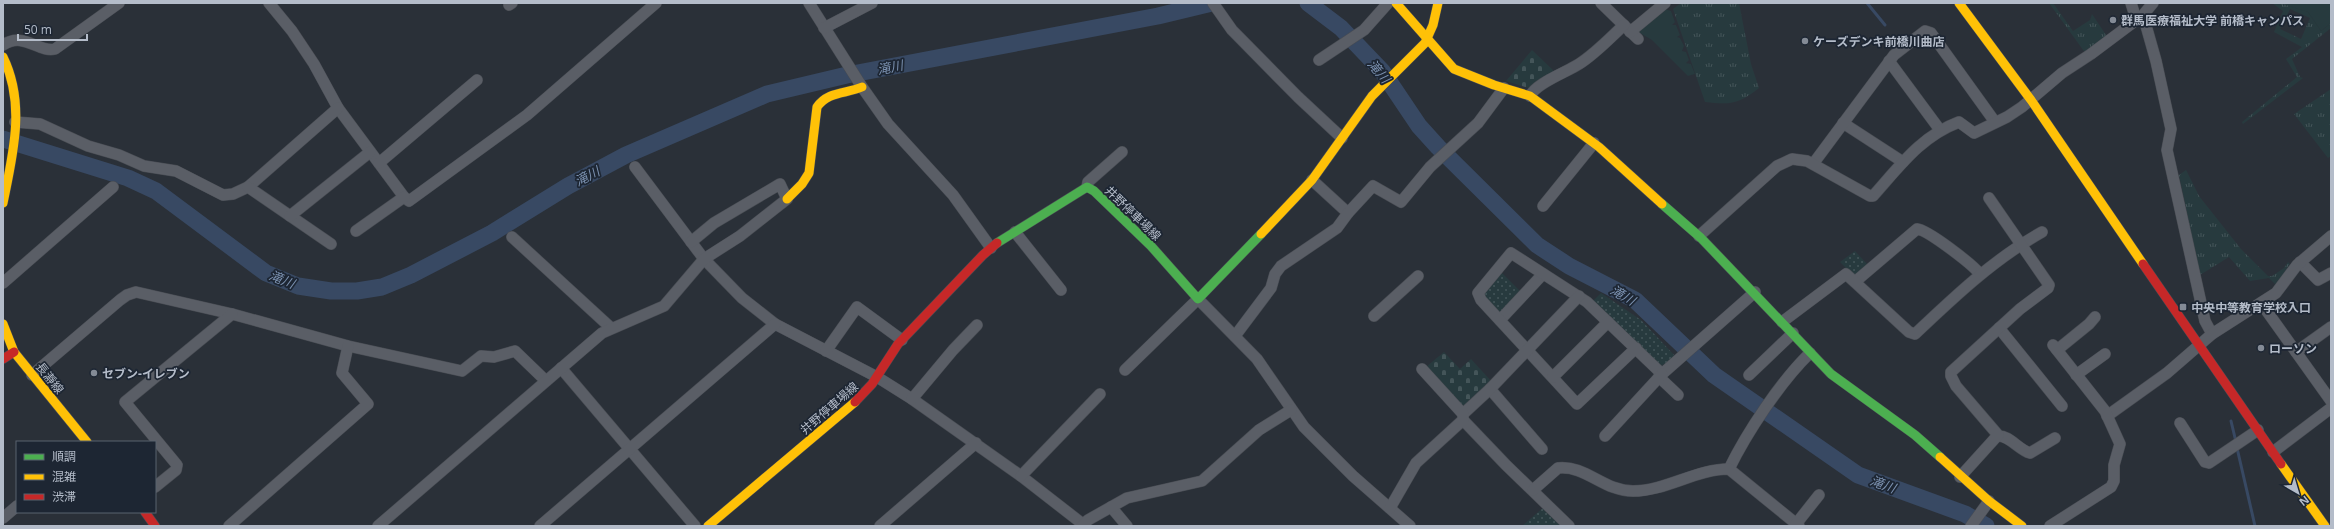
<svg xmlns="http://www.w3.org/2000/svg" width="2334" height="529" viewBox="0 0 2334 529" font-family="'Open Sans','Noto Sans JP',sans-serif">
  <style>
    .grass { fill: url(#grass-tufts); fill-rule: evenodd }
    .cemetery { fill: url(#cemetery-stones) }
    .park { fill: url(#park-dots) }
    .pitch { fill: #273a3e }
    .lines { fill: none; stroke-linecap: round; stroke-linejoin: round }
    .stream { stroke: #384963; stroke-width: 3 }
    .river { stroke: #384963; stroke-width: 17 }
    .street-casing { stroke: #484c53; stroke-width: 12 }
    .fast-casing { stroke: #484c53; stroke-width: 10 }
    .slow-casing { stroke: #484c53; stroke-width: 10 }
    .jam-casing { stroke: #484c53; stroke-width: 10 }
    .street { stroke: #5a5e66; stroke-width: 11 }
    .fast { stroke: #4caf50; stroke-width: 9 }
    .slow { stroke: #ffc107; stroke-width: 9 }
    .jam { stroke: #c62828; stroke-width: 9 }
    .poi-dot { fill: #848b96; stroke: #1d2633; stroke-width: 1.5 }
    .labels { text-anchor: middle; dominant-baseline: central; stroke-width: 3.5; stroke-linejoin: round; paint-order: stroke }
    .poi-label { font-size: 12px; font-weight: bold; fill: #b4bcc9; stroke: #1d2633; text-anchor: start }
    .street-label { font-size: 12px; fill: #b4bcc9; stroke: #1d2633 }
    .water-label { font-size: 13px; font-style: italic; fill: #7c92b1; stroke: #1d2633 }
  </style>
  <defs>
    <pattern id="grass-tufts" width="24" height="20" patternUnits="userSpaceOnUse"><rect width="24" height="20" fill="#273a3e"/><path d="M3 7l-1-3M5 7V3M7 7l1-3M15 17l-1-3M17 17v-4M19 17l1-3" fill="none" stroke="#445559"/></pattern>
    <pattern id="cemetery-stones" width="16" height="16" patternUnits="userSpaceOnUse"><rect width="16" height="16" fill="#273a3e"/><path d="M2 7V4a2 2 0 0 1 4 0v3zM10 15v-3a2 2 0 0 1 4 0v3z" fill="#445559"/></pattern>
    <pattern id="park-dots" width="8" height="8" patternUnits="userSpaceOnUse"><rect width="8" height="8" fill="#273a3e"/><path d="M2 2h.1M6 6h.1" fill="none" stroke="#445559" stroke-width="1.8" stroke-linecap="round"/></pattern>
  </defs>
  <rect width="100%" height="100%" fill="#2a3038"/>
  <g class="grass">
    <path d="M1681,3H1739L1751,64L1759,88C1739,104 1731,105 1705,102L1673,9Z"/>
    <path d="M2049,3H2053L2073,31L2090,20L2092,14L2106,35L2109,36L2086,54Z"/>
    <path d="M2272,3L2289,4L2308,12L2321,31L2331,23V28L2292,59L2300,77L2303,78L2243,124L2242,122L2297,77L2286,59L2302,47L2274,32L2283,11ZM2290,9L2310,18L2301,39L2280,29Z"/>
    <path d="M2331,89V156L2328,158L2294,114Z"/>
    <path d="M2186,170L2199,196L2241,249L2268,276H2272L2284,268L2288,262L2290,264L2276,285L2269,278L2250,281L2229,257L2200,275L2179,175Z"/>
  </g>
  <g class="cemetery">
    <path d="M1532,50L1554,71L1532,89L1506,81Z"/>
    <path d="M1444,352L1460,369L1471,359L1492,382L1464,409L1426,367Z"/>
  </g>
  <g class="park">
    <path d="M1855,251L1868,265L1857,274H1852L1840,262Z"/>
    <path d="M1500,271L1522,293L1500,315L1482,297L1483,291Z"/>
    <path d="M1601,293L1641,320L1675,356L1667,363L1660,366L1593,301Z"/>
    <path d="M1544,507L1565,526H1522Z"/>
  </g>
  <g class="pitch">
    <path d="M2280,3H2331V23L2321,31L2308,12Z"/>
    <path d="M1665,9L1671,11L1675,22L1672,25H1676L1680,35L1677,37L1680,38L1684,46L1682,51L1686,52L1689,60L1686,63L1691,64L1695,74L1688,76L1652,40L1638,32Z"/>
  </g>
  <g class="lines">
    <g class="stream">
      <path d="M1867,3L1885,25"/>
      <path d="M2231,421L2236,442"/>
      <path d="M2237,448L2255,526"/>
    </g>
    <g class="river">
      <path d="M1308,3L1341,28L1382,71L1419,126L1438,147L1537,245L1569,266L1635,300L1714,375L1858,475L1965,514L1986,526"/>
      <path d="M3,139L128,178L156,191L266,273L298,286L331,291H357L382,287L411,275L492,233L568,186L626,155L767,94L847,75L1158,16L1212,3"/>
    </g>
    <defs>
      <g id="street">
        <path d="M269,3L292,31L314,64L338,108L404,197L409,201L527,115L656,3"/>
        <path d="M809,3L862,87L888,124L953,195L991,248"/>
        <path d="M1213,3L1232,30L1298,97L1342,138"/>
        <path d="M1601,3L1638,39"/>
        <path d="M2131,3L2136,19"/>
        <path d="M509,5L512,3"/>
        <path d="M2143,15L2156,61L2171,129L2167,150L2205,321L2212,334"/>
        <path d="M824,28L872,3"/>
        <path d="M1630,32L1665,3"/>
        <path d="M3,45C24,31 38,53 55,49L119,3"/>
        <path d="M1319,60L1364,30L1388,3"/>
        <path d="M1889,61L1940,130"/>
        <path d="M1530,96C1536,83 1567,72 1579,64C1595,54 1610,38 1624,25"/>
        <path d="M15,122L40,124L88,146L119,155L144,166L176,171L223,195L233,194L248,187L338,108"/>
        <path d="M1843,123L1903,162"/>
        <path d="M379,163L477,80"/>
        <path d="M1813,164L1894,55L1925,31L1931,33L1995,122"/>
        <path d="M635,167L704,259L742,298L775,324L877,377L912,399L1021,476L1084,525"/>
        <path d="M1312,180L1348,213"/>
        <path d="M248,187L331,244"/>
        <path d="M1087,187L1088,182L1122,152"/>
        <path d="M1543,206L1594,143"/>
        <path d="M290,216L370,152"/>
        <path d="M356,231L404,197"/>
        <path d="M1015,232L1061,290"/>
        <path d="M1699,236L1777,166L1792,159L1807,161L1870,196H1873C1899,167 1921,136 1959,122L1974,133L2007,117L2022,107L2062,73L2091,54L2143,15L2153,3"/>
        <path d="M512,237L610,327"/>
        <path d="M2300,262L2318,280L2331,273"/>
        <path d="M1856,281L1917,229C1928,230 1972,264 1980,274"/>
        <path d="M3,283L113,187"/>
        <path d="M2261,303L2331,401"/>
        <path d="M1374,316L1418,276"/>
        <path d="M1500,320L1543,274"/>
        <path d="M1782,322L1846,274L1909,332L1915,334C1954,297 1994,259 2042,232"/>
        <path d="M1999,328L2062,406"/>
        <path d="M1235,336L1271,288L1275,274L1281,266L1337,228L1348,213L1373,186L1401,202L1430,167L1478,123L1504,88"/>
        <path d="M1636,348L1577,404L1481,300L1478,293L1511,253L1587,302L1662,374L1755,292"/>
        <path d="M2057,350L2089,324L2095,317"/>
        <path d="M826,351L857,307L902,340"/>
        <path d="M2296,352L2331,327"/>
        <path d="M561,368L695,526"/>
        <path d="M1125,370L1198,299L1257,359L1304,427L1353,476L1410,526"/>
        <path d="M32,375L120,300L127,295L136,292L232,314L348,346L462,371L481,356L494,357L515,351L546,381"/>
        <path d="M1749,375L1793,333"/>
        <path d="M2076,375L2105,354"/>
        <path d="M1553,377L1608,322"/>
        <path d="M1659,377L1678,395"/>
        <path d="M1490,389L1542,449"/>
        <path d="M912,399L953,350L977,325"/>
        <path d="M1463,414L1490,389L1579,296"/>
        <path d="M2107,416L2167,373L2212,334L2276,293L2297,265L2331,236"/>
        <path d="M1463,420L1506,465L1569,526"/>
        <path d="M2180,423L2205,462L2209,463L2258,430"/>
        <path d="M1605,436L1662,374"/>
        <path d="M1998,436C2009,435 2019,450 2030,453L2055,438"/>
        <path d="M2273,452L2331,408"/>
        <path d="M1729,469C1747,432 1781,381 1810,353"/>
        <path d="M1021,476L1100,394"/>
        <path d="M1960,477L1998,435L1956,386L1951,376V372L2020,309L2048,288L2049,285L1989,198"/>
        <path d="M155,487L176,470L177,465L125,402L232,314"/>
        <path d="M1533,490L1558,468C1586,465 1603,491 1633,491C1666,491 1696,469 1729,469L1799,526"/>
        <path d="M1111,507L1127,526"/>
        <path d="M1390,508L1416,463L1463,420V414L1422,369"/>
        <path d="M3,518L17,506"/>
        <path d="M1796,524L1819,495"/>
        <path d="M229,526L368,404L342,373L348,346"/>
        <path d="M378,526L602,333L664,306L704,259L740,236L787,199L780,184L714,223L691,242"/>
        <path d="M540,526L775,324"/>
        <path d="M880,526L976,443"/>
        <path d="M1082,526L1088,520L1127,498L1202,481L1259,430L1291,410"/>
        <path d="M1971,526L1989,501"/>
        <path d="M2050,526L2111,487L2114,481V465L2120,444L2105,411L2053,345"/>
      </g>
      <g id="fast">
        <path d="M1662,204L1701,238L1831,374L1915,435L1940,457"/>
        <path d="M997,243L1087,187L1094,191L1151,246L1198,299L1261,234"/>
      </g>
      <g id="slow">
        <path d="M1396,3L1454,69L1494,85L1530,96L1599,147L1662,204"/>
        <path d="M1959,3L2031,100L2143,264"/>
        <path d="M3,57C26,104 13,154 3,203"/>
        <path d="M787,199L802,184L809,173L817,107C828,91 846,94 862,87"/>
        <path d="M1261,234L1312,180L1372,96L1425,43L1433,25L1438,3"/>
        <path d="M3,324L14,352L87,442"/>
        <path d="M1940,457L1989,501L2022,526"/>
        <path d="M2281,464L2325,526"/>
        <path d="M708,526L855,402"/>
      </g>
      <g id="jam">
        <path d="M2143,264L2281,464"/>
        <path d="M3,359L14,352"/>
        <path d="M855,402L872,384L898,344L983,255L997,243"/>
        <path d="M145,512L155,526"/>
      </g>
    </defs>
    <use href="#street" class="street-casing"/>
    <use href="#fast" class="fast-casing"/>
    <use href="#slow" class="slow-casing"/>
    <use href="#jam" class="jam-casing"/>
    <use href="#street" class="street"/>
    <use href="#fast" class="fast"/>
    <use href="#slow" class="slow"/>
    <use href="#jam" class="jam"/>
  </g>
  <g class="poi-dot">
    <circle cx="2113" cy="20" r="4"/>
    <circle cx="1805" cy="41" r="4"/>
    <rect x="2179" y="303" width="8" height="8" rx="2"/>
    <circle cx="2261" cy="348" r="4"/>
    <circle cx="94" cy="373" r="4"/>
  </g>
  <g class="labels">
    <g class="poi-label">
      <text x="2121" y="20">群馬医療福祉大学 前橋キャンパス</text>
      <text x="1813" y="41">ケーズデンキ前橋川曲店</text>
      <text x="2191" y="307">中央中等教育学校入口</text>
      <text x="2269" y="348">ローソン</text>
      <text x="102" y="373">セブン-イレブン</text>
    </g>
    <g class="street-label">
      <text transform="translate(1133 213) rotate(44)">井野停車場線</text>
      <text transform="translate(50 378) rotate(51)">長瀞線</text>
      <text transform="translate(829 408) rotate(-41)">井野停車場線</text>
    </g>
    <g class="water-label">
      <text transform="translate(890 67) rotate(-11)">滝川</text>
      <text transform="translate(1379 71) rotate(50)">滝川</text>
      <text transform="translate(587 176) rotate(-28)">滝川</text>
      <text transform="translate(282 279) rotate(22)">滝川</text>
      <text transform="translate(1623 295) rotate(30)">滝川</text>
      <text transform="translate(1883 484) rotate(20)">滝川</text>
    </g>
  </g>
  <rect width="2334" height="529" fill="none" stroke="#b4bcc9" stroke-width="8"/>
  <rect x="16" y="441" width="140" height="72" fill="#1d2633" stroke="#59626f"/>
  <rect x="24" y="454" width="20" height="6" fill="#4caf50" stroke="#59626f"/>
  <text x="52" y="461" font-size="12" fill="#b4bcc9">順調</text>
  <rect x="24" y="474" width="20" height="6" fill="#ffc107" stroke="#59626f"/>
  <text x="52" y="481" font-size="12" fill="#b4bcc9">混雑</text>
  <rect x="24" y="494" width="20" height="6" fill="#c62828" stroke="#59626f"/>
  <text x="52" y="501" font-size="12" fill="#b4bcc9">渋滞</text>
  <g transform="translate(2298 493) rotate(142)" stroke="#1d2633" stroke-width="3" paint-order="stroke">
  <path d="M0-3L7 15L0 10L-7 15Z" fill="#b4bcc9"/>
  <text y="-6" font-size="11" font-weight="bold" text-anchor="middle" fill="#b4bcc9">N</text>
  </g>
  <path d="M18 34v6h69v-6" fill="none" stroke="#b4bcc9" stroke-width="2"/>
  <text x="24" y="34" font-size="12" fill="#b4bcc9" stroke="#1d2633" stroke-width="3" paint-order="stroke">50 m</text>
</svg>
